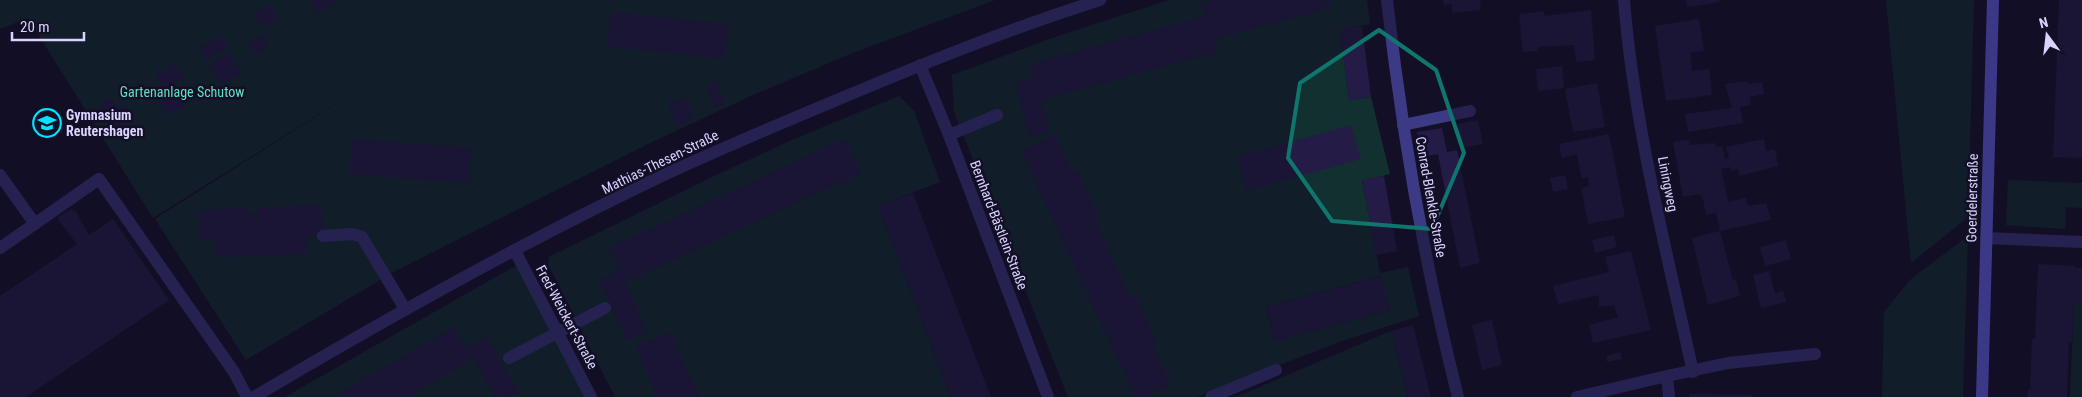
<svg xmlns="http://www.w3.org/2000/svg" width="2082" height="397" viewBox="0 0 2082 397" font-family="'Roboto Condensed',sans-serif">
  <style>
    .green { fill: #12302f; fill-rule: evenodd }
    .building { fill: #241b47 }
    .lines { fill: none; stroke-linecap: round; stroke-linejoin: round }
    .lane { stroke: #3d3a85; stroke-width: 12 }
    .street { stroke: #3d3a85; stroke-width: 12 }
    .secondary { stroke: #6f6bff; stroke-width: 12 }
    .marked { fill: none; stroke: #0f766e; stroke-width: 4; stroke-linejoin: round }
    .labels { text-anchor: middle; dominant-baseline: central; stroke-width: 5; stroke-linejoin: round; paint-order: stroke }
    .park-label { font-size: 14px; fill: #5fe0c0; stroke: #130f26 }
    .poi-label { font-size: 14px; font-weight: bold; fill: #d9d4ff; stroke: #130f26; text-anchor: start }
    .street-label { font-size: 14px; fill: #d9d4ff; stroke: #130f26 }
  </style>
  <rect width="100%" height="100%" fill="#130f26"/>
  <g class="green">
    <path d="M0,0H995L850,54L753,95L650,143L395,271L246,360L155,219L370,82L153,218L28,18L0,29Z"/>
    <path d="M1169,0H1367L1370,24L1340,29L1349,100L1371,97L1390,174L1362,181L1380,273L1408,267L1419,316L1339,342L1197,397H1068L954,112L952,75L1055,37ZM1380,276L1390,310L1275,341L1266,307Z"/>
    <path d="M1886,0H1974L1968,217L1911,263Z"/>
    <path d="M899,96L914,111L940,182L878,206L951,397H615L552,272L548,266L549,257L708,179L794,139Z"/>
    <path d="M2008,180L2082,183V208L2066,207L2065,229L2006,225Z"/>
    <path d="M1968,236L1963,397H1882L1884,312L1911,279Z"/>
    <path d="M522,263L591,397H285L499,275Z"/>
    <path d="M2074,305H2082V397H2070Z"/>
    <path d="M1391,331L1408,397H1236Z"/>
  </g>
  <g class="building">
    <path d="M313,0H334L336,2L317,14L309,2Z"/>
    <path d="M1215,0H1328L1330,8L1214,39L1217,52L1041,100L1049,132L1030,137L1015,83L1035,77L1031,64L1206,16L1202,4Z"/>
    <path d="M1443,0H1480L1481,10L1452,13V4L1444,5Z"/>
    <path d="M1686,0H1719L1720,2L1687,7Z"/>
    <path d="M2059,0H2082V158L2053,157Z"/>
    <path d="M269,5L277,17L262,27L254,14Z"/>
    <path d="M1591,10L1595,60L1576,62L1574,45L1538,47V51L1523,52L1519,14L1544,11V16Z"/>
    <path d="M611,12L728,24L724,59L607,46Z"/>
    <path d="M1699,19L1704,51L1690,53L1692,71L1709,69L1712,95L1666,101L1655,26Z"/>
    <path d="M1362,26L1371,97L1349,100L1340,28Z"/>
    <path d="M261,34L268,46L256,54L248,42Z"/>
    <path d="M218,35L228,47L206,61L200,47Z"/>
    <path d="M229,53L241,73L221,85L209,65Z"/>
    <path d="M175,64L184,77L165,89L155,76Z"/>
    <path d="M1562,66L1564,88L1538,91L1536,69Z"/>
    <path d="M1748,81V84L1762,82L1764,94L1750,97L1751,105L1740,107L1743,123L1688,132L1685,114L1732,108L1725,84Z"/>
    <path d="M716,82L724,104L714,108L706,86Z"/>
    <path d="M1597,83L1605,127L1573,132L1565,89Z"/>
    <path d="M176,86L187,104L168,115L157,98Z"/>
    <path d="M685,97L694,119L677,126L668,104Z"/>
    <path d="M111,98L118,109L125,105L129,112L112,123L99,105Z"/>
    <path d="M125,118L133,130L121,138L114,125Z"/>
    <path d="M1478,120L1483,144L1462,148L1457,124Z"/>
    <path d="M1351,125L1361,159L1246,191L1237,157Z"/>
    <path d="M1442,128L1447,152L1457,150L1480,263L1460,268L1438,154L1422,157L1417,132Z"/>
    <path d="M1609,134L1625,217L1588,224L1581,188L1589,186L1588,177L1582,179L1577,154L1562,158L1559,144Z"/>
    <path d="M1055,135L1072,172L1077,170L1100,221L1096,223L1130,297L1135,295L1158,345L1153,348L1171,385L1146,397H1135L1021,151Z"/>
    <path d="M352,139L471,148L469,183L350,174Z"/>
    <path d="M845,139L861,173L625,282L647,331L627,341L599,280L620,270L609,248Z"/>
    <path d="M1693,139L1689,141L1690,145L1715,143L1716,147L1722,146L1725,159L1729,158L1726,147L1764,139L1766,151L1775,149L1778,166L1739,176L1738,169L1731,171L1730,167L1721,169L1728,202L1746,198L1748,206L1766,203L1771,220L1720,231L1733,280L1736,279L1740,296L1708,305L1692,238L1720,231L1716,213L1706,215L1703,199L1699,194L1683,197L1673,142Z"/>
    <path d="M1565,175L1568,189L1553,192L1550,178Z"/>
    <path d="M1384,176L1397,251L1376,255L1362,180Z"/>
    <path d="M913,193L974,353L991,397H951L878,206Z"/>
    <path d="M322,205L323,236H308V254L216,257V240L200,241L199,210L247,208V213H259L258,208Z"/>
    <path d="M71,209L73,211L75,210L89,235L113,219L169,300L26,397H0V296L77,244L59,221L58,217Z"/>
    <path d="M1614,235L1617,247L1595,253L1592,240Z"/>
    <path d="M1786,240L1791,259L1765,266L1760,247Z"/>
    <path d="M1631,251L1651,330L1593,343L1589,325L1618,317L1614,305L1599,307V295L1558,304L1553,286L1609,272L1605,257Z"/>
    <path d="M2038,264L2075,266V268H2082V305H2074L2072,342H2069L2067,397H2027L2028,390H2030L2032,339H2035Z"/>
    <path d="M1769,271L1775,293L1783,290L1786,302L1761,308L1753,275Z"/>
    <path d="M1381,276L1390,310L1275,341L1266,307Z"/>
    <path d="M1492,320L1502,365L1482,370L1472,325Z"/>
    <path d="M1413,325L1431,397H1408L1391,331Z"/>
    <path d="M454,327L467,349L487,337L520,395L495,397L473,359L408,397H334Z"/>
    <path d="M670,332L699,397H657L635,347Z"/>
    <path d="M1620,352L1622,359L1607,362L1606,356Z"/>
    <path d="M1690,394L1752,395V397H1690Z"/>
  </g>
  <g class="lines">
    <g class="lane">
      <path d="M1403,125L1470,111"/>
      <path d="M949,135L997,115"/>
      <path d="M89,186L99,179L234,372L247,397"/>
      <path d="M323,236L353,234L362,237L405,309"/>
      <path d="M509,358L605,308"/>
      <path d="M1667,376L1728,363L1815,354"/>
      <path d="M1211,397L1276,370"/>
      <path d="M1577,397L1667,376L1669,397"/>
    </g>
    <g class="street">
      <path d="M1387,0C1402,134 1425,267 1458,397"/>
      <path d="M1624,0C1634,125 1666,249 1693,372"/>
      <path d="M920,65L949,135L1048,397"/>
      <path d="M0,175L35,224"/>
      <path d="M1986,238L2082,242"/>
      <path d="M0,248L89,186"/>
      <path d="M515,251L591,397"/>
      <path d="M254,397C389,317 526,240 668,173C722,148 777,125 832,102C920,65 1008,29 1100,0"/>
    </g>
    <path class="secondary" d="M1982,397L1993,0"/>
  </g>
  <path d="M0 0H2082V397H0ZM1379,30L1436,70L1464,153L1432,229L1332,221L1288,158L1300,83Z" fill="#130f26" fill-opacity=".55" fill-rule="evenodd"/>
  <path class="marked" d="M1379,30L1436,70L1464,153L1432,229L1332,221L1288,158L1300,83Z"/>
  <defs>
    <symbol id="school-ring" viewBox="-11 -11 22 22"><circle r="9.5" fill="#130f26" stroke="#00e5ff" stroke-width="1.5"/><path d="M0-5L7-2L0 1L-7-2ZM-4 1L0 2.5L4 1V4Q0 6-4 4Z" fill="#00e5ff"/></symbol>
  </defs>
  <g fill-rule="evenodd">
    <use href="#school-ring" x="31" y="107" width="32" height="32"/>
  </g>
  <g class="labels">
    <g class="park-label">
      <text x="182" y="92">Gartenanlage Schutow</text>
    </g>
    <g class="poi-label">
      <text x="66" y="115">Gymnasium<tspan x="66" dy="16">Reutershagen</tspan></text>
    </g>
    <g class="street-label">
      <text transform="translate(660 162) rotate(-26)">Mathias-Thesen-Straße</text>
      <text transform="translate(1668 184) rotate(79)">Liningweg</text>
      <text transform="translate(1431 197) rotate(80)">Conrad-Blenkle-Straße</text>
      <text transform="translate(1972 198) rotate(-89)">Goerdelerstraße</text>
      <text transform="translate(999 225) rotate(69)">Bernhard-Bästlein-Straße</text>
      <text transform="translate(567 317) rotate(62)">Fred-Weickert-Straße</text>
    </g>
  </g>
  <g transform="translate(2047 35) rotate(345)" stroke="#130f26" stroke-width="4" paint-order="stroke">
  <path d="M0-4L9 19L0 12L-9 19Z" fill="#d9d4ff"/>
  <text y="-8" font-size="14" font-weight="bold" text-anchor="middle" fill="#d9d4ff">N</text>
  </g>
  <path d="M12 32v8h72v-8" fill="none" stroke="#d9d4ff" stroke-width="2.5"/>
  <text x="20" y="32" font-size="15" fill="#d9d4ff" stroke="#130f26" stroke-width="4" paint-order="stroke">20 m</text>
</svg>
